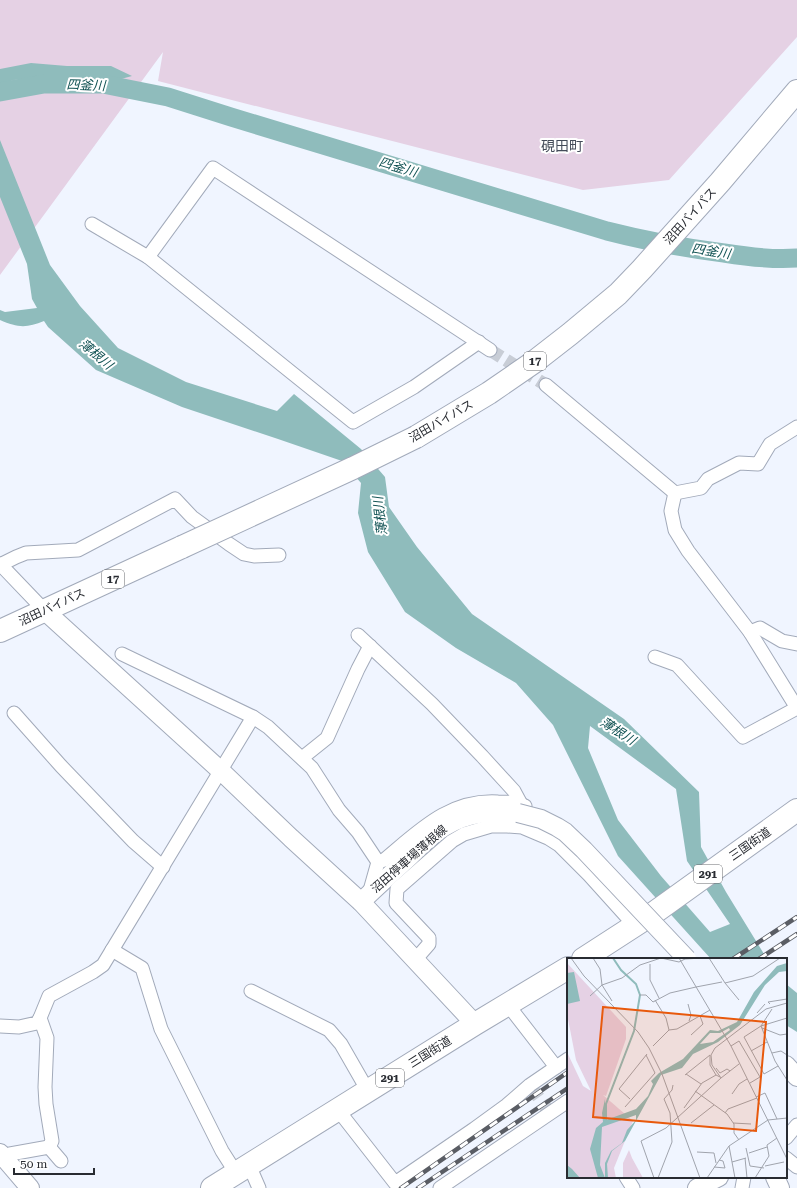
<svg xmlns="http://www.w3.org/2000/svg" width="797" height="1188" viewBox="0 0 797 1188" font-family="'Roboto Serif','Noto Sans JP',serif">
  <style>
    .green { fill: #e5d1e4 }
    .water { fill: #8fbcbc; fill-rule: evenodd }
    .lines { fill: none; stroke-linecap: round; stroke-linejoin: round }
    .river { stroke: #8fbcbc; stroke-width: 19 }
    .street-tunnel { stroke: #c8cdd6; stroke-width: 13; stroke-dasharray: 13 6; stroke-linecap: butt }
    .street-casing { stroke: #a2aaba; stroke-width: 15 }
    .secondary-casing { stroke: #a2aaba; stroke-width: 20 }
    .highway-casing { stroke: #a2aaba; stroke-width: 24 }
    .street { stroke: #fff; stroke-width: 13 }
    .secondary { stroke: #fff; stroke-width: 18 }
    .highway { stroke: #fff; stroke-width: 22 }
    .rail-casing { stroke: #5a5d64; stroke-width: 4.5 }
    .rail { stroke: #fff; stroke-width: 3; stroke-dasharray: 9; stroke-linecap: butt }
    .secondary-bridge-casing { stroke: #a2aaba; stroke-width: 20; stroke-linecap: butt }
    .highway-bridge-casing { stroke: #a2aaba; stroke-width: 24; stroke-linecap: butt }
    .secondary-bridge { stroke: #fff; stroke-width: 18 }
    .highway-bridge { stroke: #fff; stroke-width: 22 }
    .labels { text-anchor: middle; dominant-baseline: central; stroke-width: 4; stroke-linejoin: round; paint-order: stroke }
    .shield { fill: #fff; stroke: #686b6f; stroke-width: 1 }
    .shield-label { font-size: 11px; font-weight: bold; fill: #282b31 }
    .street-label { font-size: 12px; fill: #282b31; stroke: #fff }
    .water-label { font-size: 13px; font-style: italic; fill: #115253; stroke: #fff }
    .quarter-label { font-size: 14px; fill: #444c59; stroke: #fff }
    .inset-river { fill: none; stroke: #8fbcbc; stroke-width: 2 }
    .inset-road { fill: none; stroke: #a0a4ad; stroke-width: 1 }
    .view { fill: #e8590c; fill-opacity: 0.15; stroke: #e8590c; stroke-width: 2 }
    .inset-edge { fill: none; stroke: #282b31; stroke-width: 2 }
  </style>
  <rect width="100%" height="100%" fill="#f0f5ff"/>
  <path class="green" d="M0,0H797V37L669,180L583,190L158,81L163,52L0,275Z"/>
  <g class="water">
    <path d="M31,63L67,66H111L132,76L121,79L83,76L13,80L0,87V69Z"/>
    <path d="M0,140L50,265L80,306L118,348L186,382L277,411L294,394L361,449L385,477L389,507L417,547L472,614L624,719L699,792L701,847L726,892L767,959H711L618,856L553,725L516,683L456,648L405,612L368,552L358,513L361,483L342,461L278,439L182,407L96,370L48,327L44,321C27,328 18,328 0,320V310L5,312L37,308L32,299L27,264L0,197ZM590,726L676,789L687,861L730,924L710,932L661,876L618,820L588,748Z"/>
    <path d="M786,984L797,993V1032L786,1025Z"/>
  </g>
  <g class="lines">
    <path class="river" d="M0,92L44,84H103L168,97L231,117L607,231C646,241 684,248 724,253C749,257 772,260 797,258"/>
    <g class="street-tunnel">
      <path d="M490,350L546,385"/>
      <path d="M531,1087L547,1109"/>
    </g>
    <defs>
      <g id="street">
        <path d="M92,224L148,257L353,422L414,387L479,342"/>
        <path d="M148,257L213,168L490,350"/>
        <path d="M546,385L675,493"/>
        <path d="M675,493L671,511L675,530L688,551L750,632L797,708"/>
        <path d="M675,493L701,488L708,479L739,463L758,464L770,444L797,427"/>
        <path d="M0,564L45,611"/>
        <path d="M0,565L16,557L26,553L78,550L175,499L192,517L229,544L244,554L254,556L279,555"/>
        <path d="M750,632L760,628L782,641L797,644"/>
        <path d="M358,635L432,704L482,756L514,791L521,804"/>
        <path d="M122,654L253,717L268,727L312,768L339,810L358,832L378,862L369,894"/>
        <path d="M655,657L677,665L743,737L797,708"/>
        <path d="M14,713L61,766L133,841L163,867"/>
        <path d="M302,758L327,738L358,669L370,646"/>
        <path d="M378,862L384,860C419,831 449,799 498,802C507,802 517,802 525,806"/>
        <path d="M112,950L142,968L161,1029L222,1151L236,1173"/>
        <path d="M415,960L429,944V938L396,903L397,889L452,841L464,834L491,826H507L522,827L548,838L559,845L589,875L635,926"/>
        <path d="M251,991L329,1030L341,1044L368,1091"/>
        <path d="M508,1005L556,1067"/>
        <path d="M40,1018L47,1038L45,1087L46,1104L52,1141L49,1147"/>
        <path d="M0,1026L19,1027L37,1023L40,1018L49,996L93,972L103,965L253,717"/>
        <path d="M338,1110L395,1183L474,1129L507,1105L530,1085L568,1059"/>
        <path d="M786,1138L797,1125"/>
        <path d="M4,1157L10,1154L49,1147L61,1161"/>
        <path d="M786,1158L797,1167"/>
        <path d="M249,1165L259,1188"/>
        <path d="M626,1177L633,1188"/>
        <path d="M440,1188L568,1101"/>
        <path d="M742,1188L744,1177"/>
      </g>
      <g id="secondary">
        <path d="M45,611L221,771L291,838L361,902L475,1024"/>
        <path d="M361,902C375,888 390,875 404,862C417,850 430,835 446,826C466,813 495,810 518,813"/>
        <path d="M786,1065L797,1077"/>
        <path d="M0,1153L30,1188"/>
        <path d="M775,1177L780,1188"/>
        <path d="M697,1188L719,1177"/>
      </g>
      <g id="highway">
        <path d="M416,437L489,393L534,362L570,334L618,294L642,269L720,182L797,91"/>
        <path d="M0,631L182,547"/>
        <path d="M583,959L651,915L797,810"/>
        <path d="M212,1188L475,1024L568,968"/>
      </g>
    </defs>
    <use href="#street" class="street-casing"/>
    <use href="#secondary" class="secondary-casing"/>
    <use href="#highway" class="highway-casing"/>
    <use href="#street" class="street"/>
    <use href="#secondary" class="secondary"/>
    <use href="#highway" class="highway"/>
    <defs>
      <g id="rail">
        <path d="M733,959L797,917"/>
        <path d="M759,959L797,934"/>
        <path d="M401,1188L568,1072"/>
        <path d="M418,1188L568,1088"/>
      </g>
    </defs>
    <use href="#rail" class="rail-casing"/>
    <use href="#rail" class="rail"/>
    <defs>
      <path id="secondary-bridge" d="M518,813L541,819L557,827L565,832L584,850L687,959"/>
      <path id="highway-bridge" d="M182,547L353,468L416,437"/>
    </defs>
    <use href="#secondary-bridge" class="secondary-bridge-casing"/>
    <use href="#highway-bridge" class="highway-bridge-casing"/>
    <use href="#secondary-bridge" class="secondary-bridge"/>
    <use href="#highway-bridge" class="highway-bridge"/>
  </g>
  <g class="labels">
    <g class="shield">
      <rect x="524" y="352" width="22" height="18" rx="3"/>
      <rect x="102" y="570" width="22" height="18" rx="3"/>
      <rect x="694" y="865" width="28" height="18" rx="3"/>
      <rect x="376" y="1069" width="28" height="18" rx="3"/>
    </g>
    <g class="shield-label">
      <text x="535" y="361">17</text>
      <text x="113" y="579">17</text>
      <text x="708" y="874">291</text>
      <text x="390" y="1078">291</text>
    </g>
    <g class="street-label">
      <text transform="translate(690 216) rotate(-48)">沼田バイパス</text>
      <text transform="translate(441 421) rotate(-30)">沼田バイパス</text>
      <text transform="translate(52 607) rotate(-25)">沼田バイパス</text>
      <text transform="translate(750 844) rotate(-35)">三国街道</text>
      <text transform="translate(409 859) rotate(-41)">沼田停車場薄根線</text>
      <text transform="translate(430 1052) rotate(-32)">三国街道</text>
    </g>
    <g class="water-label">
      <text transform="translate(86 85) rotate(2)">四釜川</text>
      <text transform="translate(398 167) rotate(17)">四釜川</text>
      <text transform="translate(711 251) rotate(9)">四釜川</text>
      <text transform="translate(96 354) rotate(40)">薄根川</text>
      <text transform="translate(380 516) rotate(-97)">薄根川</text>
      <text transform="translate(618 731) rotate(33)">薄根川</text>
    </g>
    <g class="quarter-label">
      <text x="562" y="146">硯田町</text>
    </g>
  </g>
  <g transform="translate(567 958)">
    <rect width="220" height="220" fill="#f0f5ff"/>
    <path d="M0,5L59,69V81L39,138L36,137L66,163L47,210L49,220H6L0,213V94L16,128L24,133L9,102L0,56ZM62,192L65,200L76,220H56V205Z" fill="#e5d1e4"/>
    <path d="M220,5V13L212,14L198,27L173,67L151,84L126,96L115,110L94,117L58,183L45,193L40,206L41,220H31L23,191L29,170L36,164L35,155L38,141L39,162L69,151L81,138L86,126L84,123L92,115L116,101L143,72L151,73L170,64L187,34L210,8ZM162,70L163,72L146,84L133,86L143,75H153ZM69,157V162L60,172L55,185L44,193L38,205V220L33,207L35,169ZM7,14L13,43L0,46V15ZM0,207L5,211L13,220H0Z" fill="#8fbcbc" fill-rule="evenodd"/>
    <path class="inset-river" d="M39,163V146L67,73L73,37L69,26L54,12L46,0"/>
    <path class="inset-road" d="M4,0L17,18L71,74L82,90L95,116L133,220M26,0L33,11L35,27L45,43M112,0L164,88L220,201M142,0L158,25L186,18L213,0M83,6V22L92,40M158,25L172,42M129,29L155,24M72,37H79L86,44L103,35L129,29M23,38L35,27L55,20L73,7L94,0L112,4L118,1L135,0M88,42L99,60L102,72M121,46L124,57L122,63M203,46L201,44L220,41M205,51L194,68L177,79L197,116L211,108M190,55L198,46M220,60L194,68L208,103L220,122M195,70L213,77L220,76M124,77L136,66L133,58M86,88L102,72L110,71L143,52M164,88L172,83L193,119L183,125M184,93L200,84M205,95L214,93L220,97M143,97V107L149,117M172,106L154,120L145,107L144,97L148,90L199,51L220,45M149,110L153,115L160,111L163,113M119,116L134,126M118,117L143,97M128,133L160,156L167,166V175L172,182M165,136L172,126L180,121M189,139L198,135L210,161M63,141L52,131L80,96M58,149L88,115L79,97M117,150L135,125L149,117L153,119M158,155L161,151L190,140M124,165L147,147M166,165L184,166M162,188L168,220M179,190L183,208L197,210M130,194L147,195L149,205M182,195L200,189M178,200L180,220M165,204L179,200M198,208L217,204M147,209L158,210L156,203L152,202M87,220L74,183L99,170L154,120M91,220L105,184L103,155L97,141L105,132L106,127M140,220L162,188L201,162L220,160M188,220L202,198L200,187L210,180"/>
    <path class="view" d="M36,49L199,64L189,173L26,159Z"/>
    <rect width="220" height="220" class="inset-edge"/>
  </g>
  <path d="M14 1168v6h80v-6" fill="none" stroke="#282b31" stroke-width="2"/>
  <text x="20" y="1168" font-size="12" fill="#282b31" stroke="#ffffff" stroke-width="3" paint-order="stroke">50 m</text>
</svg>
